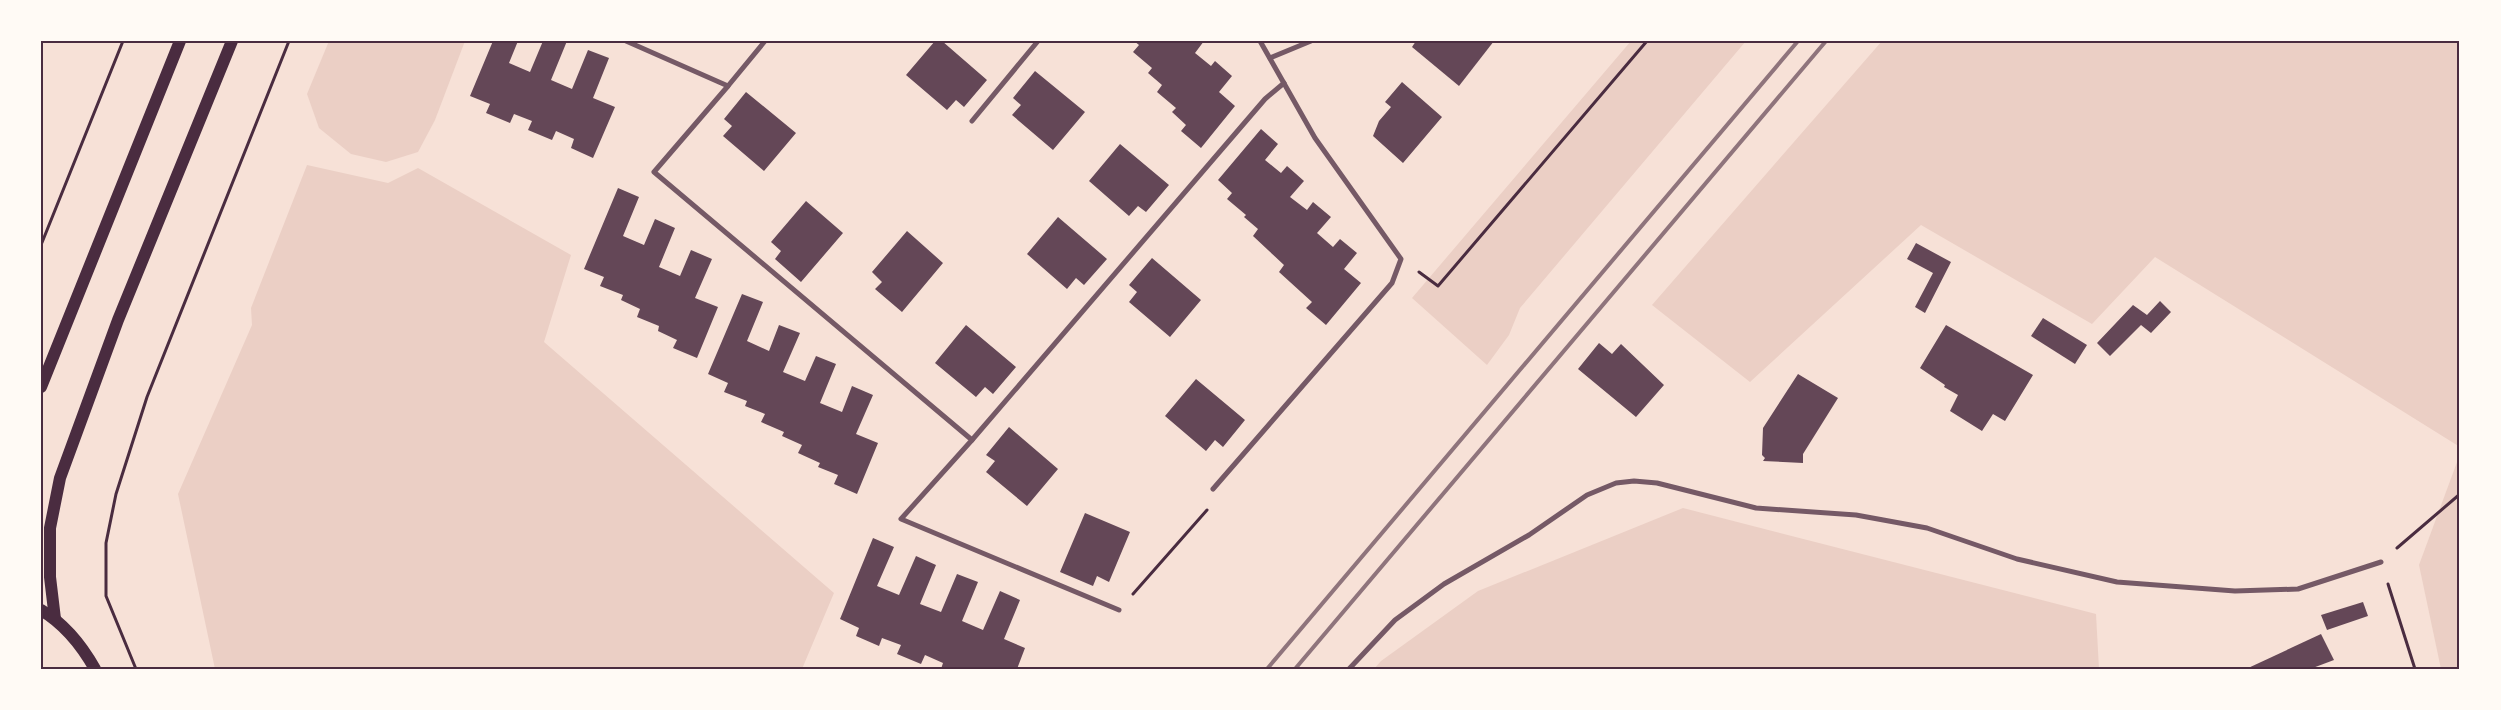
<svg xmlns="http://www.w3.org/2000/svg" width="2501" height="710" viewBox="0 0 2501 710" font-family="'Varela Round',sans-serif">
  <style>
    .green { fill: #ebcfc5 }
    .building { fill: #644757 }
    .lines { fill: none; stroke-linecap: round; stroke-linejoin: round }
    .path { stroke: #4a2c40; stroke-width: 3 }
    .minor { stroke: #755966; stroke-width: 5 }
    .primary { stroke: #4a2c40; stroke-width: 12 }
    .rail { stroke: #8f747c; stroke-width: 4 }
    .neatline { fill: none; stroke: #4a2c40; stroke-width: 2 }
  </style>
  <rect width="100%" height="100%" fill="#f7e1d7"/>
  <g class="green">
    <path d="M329,41H465L435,120L418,152L386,162L351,154L319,128L307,94Z"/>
    <path d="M1631,41H1746L1520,308L1509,335L1487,365L1412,298Z"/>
    <path d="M1882,41H2460V447L2155,257L2092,324L1921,225L1750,382L1652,305Z"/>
    <path d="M307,165L388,183L418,168L571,255L544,342L834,593L802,669H215L178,494L252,325L251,308Z"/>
    <path d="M2460,454V669H2441L2419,565Z"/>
    <path d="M1683,508L2096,614L2099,669H1374L1381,661L1478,591Z"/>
  </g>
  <g class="building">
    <path d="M493,41H518L509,63L530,72L543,41H567L551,80L572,89L588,50L609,58L593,98L615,107L593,158L571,148L574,139L556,131L552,140L528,130L532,121L514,114L510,123L486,113L490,104L470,96Z"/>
    <path d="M935,41H942L987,80L964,107L956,100L947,110L906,75Z"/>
    <path d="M1134,41H1204L1195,53L1211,66L1215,61L1232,76L1219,92L1235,106L1201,148L1181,131L1186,125L1172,112L1176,108L1157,92L1162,85L1148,73L1152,68L1133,52L1139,45Z"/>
    <path d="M1416,41H1494L1459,86L1412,47Z"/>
    <path d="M1035,71L1085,112L1053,150L1012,115L1021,105L1013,98Z"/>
    <path d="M1402,82L1442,117L1403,163L1373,136L1379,121L1391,107L1385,102Z"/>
    <path d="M746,92L796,133L764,171L723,136L732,126L724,119Z"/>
    <path d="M1261,129L1278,144L1265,160L1281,173L1287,166L1304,181L1290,197L1307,210L1313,202L1331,217L1317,233L1333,247L1340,239L1357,253L1344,269L1361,283L1326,325L1306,308L1312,302L1279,272L1284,265L1253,236L1258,229L1244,217L1246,215L1227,199L1232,193L1218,180Z"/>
    <path d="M1120,144L1169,185L1146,212L1138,206L1129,216L1089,181Z"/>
    <path d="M618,188L639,197L623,236L644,245L655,219L675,228L659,267L680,276L691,250L712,259L695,298L718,307L697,358L673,348L677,340L658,331L659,326L637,317L640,309L621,300L623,295L600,286L604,277L584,269Z"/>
    <path d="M806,201L843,233L801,282L775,259L781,251L771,242Z"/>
    <path d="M1058,217L1107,259L1084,285L1076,278L1067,289L1027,254Z"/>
    <path d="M907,231L943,263L902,312L875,289L882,282L872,272Z"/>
    <path d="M1916,243L1951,262L1925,313L1915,307L1933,273L1907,259Z"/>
    <path d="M1152,258L1201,300L1170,337L1129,302L1137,292L1129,285Z"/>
    <path d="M742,294L763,302L747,341L769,351L779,325L800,333L783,372L805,381L816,356L836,364L820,403L842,412L852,386L873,395L856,434L878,443L857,494L834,484L838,475L818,467L820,463L798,453L802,445L782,436L784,432L761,422L765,414L745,406L747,401L724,392L728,383L708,374Z"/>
    <path d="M2160,301L2171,312L2151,333L2141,325L2110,356L2097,343L2133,305L2147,315Z"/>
    <path d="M2043,318L2087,345L2075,364L2031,336Z"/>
    <path d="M966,325L1016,367L993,394L985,387L976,397L935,363Z"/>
    <path d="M1946,325L2033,375L2005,421L1993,414L1982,431L1950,411L1958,395L1944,387L1945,385L1920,368Z"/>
    <path d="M1599,343L1612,354L1621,344L1664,385L1636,417L1578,369Z"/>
    <path d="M1798,374L1838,398L1803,454V463L1763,461L1765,458L1762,455L1763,428Z"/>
    <path d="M1196,379L1245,420L1223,447L1215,440L1206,451L1165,416Z"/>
    <path d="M1009,427L1058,469L1027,506L986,472L995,461L986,455Z"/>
    <path d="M1085,513L1130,532L1109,582L1097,576L1093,586L1060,572Z"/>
    <path d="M873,538L894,547L877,586L899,595L916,556L936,565L920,604L941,612L957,574L978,582L962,621L983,630L1000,591L1020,600L1004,639L1025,648L1017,669H941L943,663L925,655L921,664L897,654L901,645L882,638L879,646L856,636L859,628L840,619Z"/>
    <path d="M2363,602L2368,616L2327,630L2321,615Z"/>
    <path d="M2321,634L2334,660L2310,669H2246Z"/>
  </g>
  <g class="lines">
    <g class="path">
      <path d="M41,245L123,41"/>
      <path d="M1419,272L1438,286L1647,41"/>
      <path d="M2397,548L2460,494"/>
      <path d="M2388,584L2415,669"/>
      <path d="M1133,594L1207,510"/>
      <path d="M136,669L106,596V543L116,494L147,397L289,41"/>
    </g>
    <g class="minor">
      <path d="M626,41L728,86L654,172L972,440L901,519L1119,610"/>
      <path d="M1270,58L1311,41"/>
      <path d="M728,86L765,41"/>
      <path d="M972,121L1038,41"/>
      <path d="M972,440L1265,99L1284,83"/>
      <path d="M1213,489L1392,283L1401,259L1315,138L1260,41"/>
      <path d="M1349,669L1395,620L1444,584L1529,535L1587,495L1616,483L1634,481L1657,483L1756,508L1856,515L1927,528L2017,559L2117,582L2235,591L2298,589L2381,562"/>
    </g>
    <g class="primary">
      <path d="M41,387L180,41"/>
      <path d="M41,610C63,623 82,646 95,669"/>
      <path d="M55,619L50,577V528L60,478L118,320L232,41"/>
    </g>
    <g class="rail">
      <path d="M1267,669L1798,41"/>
      <path d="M1295,669L1826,41"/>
    </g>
  </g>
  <rect width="2501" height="710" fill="none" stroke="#fffaf5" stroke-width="85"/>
  <rect x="42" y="42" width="2416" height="626" class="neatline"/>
</svg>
